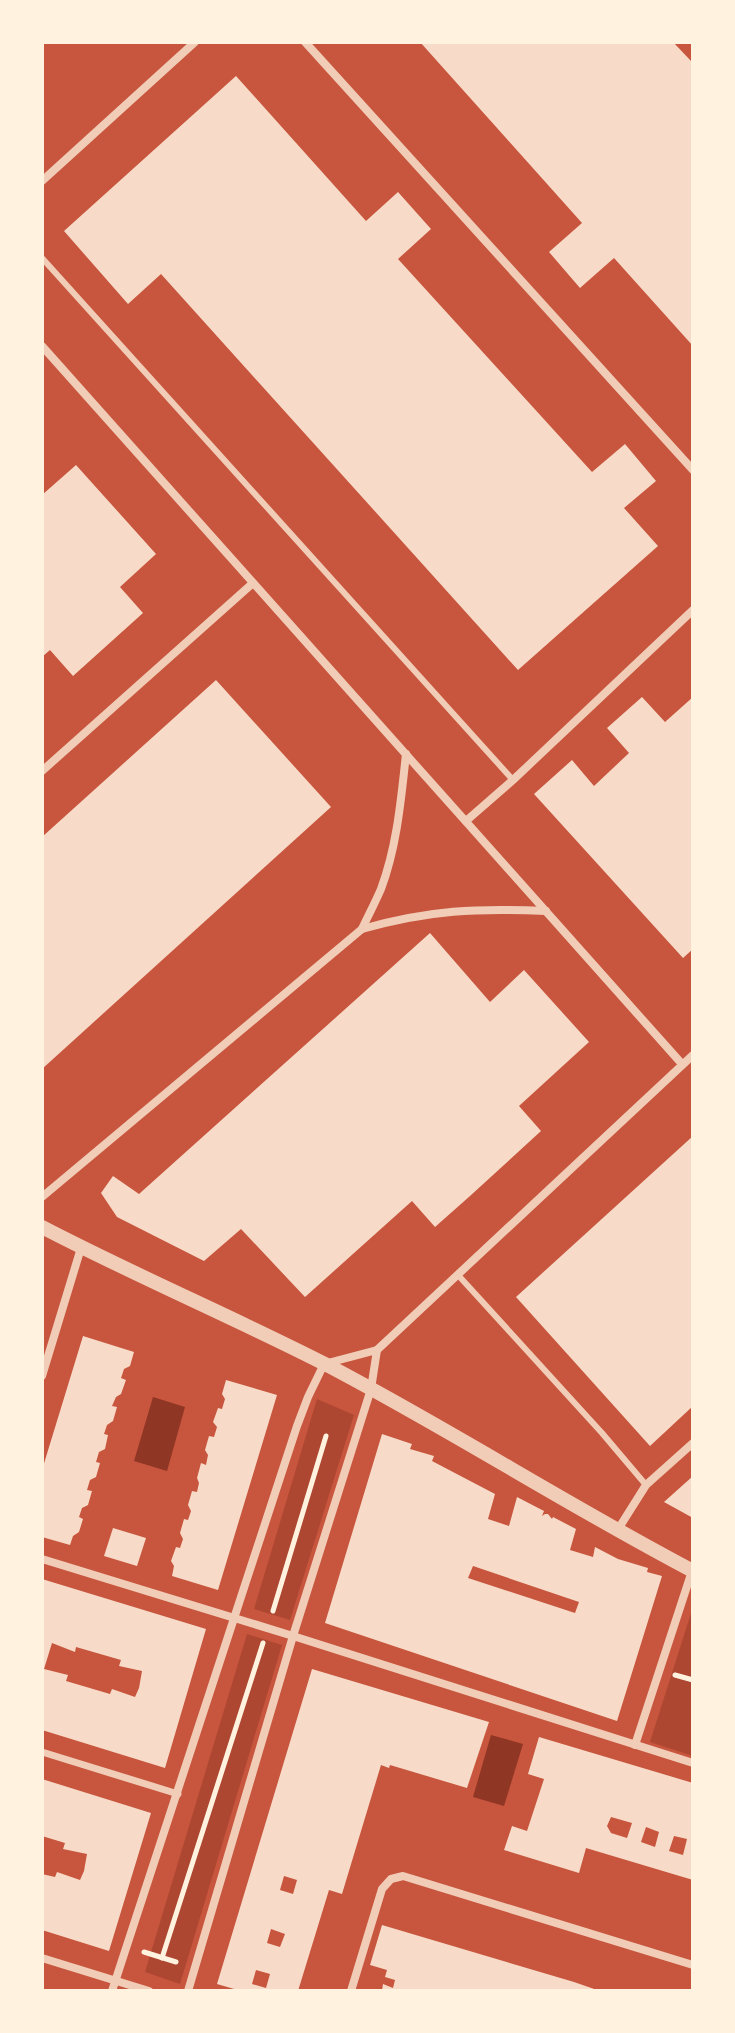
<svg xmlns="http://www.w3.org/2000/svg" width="735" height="2033" viewBox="0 0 735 2033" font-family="Karla,sans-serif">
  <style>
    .green { fill: #ae4732 }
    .water { fill: #8f3625 }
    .building { fill: #f7dbc8; fill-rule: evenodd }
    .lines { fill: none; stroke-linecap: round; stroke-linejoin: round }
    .path { stroke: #fff3e0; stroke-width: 5 }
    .service { stroke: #f1ccb7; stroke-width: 6 }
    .pedestrian { stroke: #f1ccb7; stroke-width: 7 }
    .minor { stroke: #f1ccb7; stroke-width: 8 }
    .tertiary { stroke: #f1ccb7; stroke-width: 14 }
  </style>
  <rect width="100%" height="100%" fill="#c8553d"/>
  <g class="green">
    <path d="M317,1399L354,1415L290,1620L254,1609Z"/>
    <path d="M693,1607V1756L650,1742Z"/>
    <path d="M247,1634L282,1645L180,1984L145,1972Z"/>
  </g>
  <g class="water">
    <path d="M153,1397L185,1407L167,1471L134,1461Z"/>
    <path d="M491,1735L523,1744L504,1806L473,1797Z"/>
  </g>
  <g class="building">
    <path d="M420,42H673L691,61L693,63V346L614,258L580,288L549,252L582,223Z"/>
    <path d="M236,76L366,221L398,192L431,229L398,259L592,472L625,444L656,481L624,508L658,546L518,670L161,274L128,304L64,231Z"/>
    <path d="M76,465L156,554L120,587L143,613L73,676L50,650L42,657V495Z"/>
    <path d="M216,680L331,807L42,1069V837Z"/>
    <path d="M642,697L665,722L693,697V949L683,958L534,794L572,760L594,786L629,753L607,728Z"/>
    <path d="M430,933L490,1002L524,970L589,1042L519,1106L541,1131L470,1196L435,1227L412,1201L305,1297L241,1229L204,1261L117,1217L101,1193L113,1176L139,1194Z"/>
    <path d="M693,1136V1406L650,1446L516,1297Z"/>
    <path d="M83,1336L134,1352L130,1366L124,1369L121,1378L126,1380L121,1394L116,1397L112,1406L117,1407L113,1421L107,1425L104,1434L108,1435L105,1449L99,1452L96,1462L100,1463L96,1477L90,1480L87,1490L92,1491L88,1505L82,1508L79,1517L83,1519L79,1532L73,1536L70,1545L42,1537V1470Z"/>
    <path d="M226,1380L277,1395L218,1590L172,1576L174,1566L171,1561L176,1547L180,1548L183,1539L180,1533L184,1519L188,1520L191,1511L188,1505L192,1491L197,1492L199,1483L197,1478L201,1463L206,1465L208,1455L205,1450L209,1436L214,1437L217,1427L213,1422L218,1408L222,1409L225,1399L222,1394Z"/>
    <path d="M382,1434L412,1444L410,1449L434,1456L432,1461L495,1494L488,1519L509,1526L517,1497L544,1511L542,1516L545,1514H548L552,1519L553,1517L576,1529L570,1550L593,1557L595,1547L618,1559L648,1568L647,1572L662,1576L617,1721L325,1623ZM473,1566L579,1602L575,1613L468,1578Z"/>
    <path d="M693,1476V1518L664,1502Z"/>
    <path d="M113,1528L146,1538L137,1566L104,1556Z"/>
    <path d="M42,1579L206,1629L165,1768L42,1730ZM52,1643L75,1652L76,1647L121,1660L119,1666L142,1671L139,1688L135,1697L112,1689L110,1694L66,1681L68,1675L44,1669Z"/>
    <path d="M312,1669L489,1722L467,1788L390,1765L389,1768L381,1765L342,1894L329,1890L298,1991H241L217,1984ZM284,1876L297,1880L293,1894L280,1890ZM271,1929L285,1934L280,1947L267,1943ZM256,1970L270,1974L266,1988L252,1984Z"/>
    <path d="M539,1737L693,1783V1880L586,1848L579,1873L504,1850L512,1826L527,1831L544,1779L528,1774ZM611,1817L632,1823L627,1838L611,1833L607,1826ZM646,1827L659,1832L655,1847L641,1842ZM674,1836L687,1839L683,1855L669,1851Z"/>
    <path d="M42,1779L151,1813L109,1951L42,1930V1874L55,1877L57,1872L80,1880L84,1871L87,1854L63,1849L65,1843L42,1836Z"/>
    <path d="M382,1925L574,1982L600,1991H382L383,1984L393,1988L395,1980L385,1977L387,1970L370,1965Z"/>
  </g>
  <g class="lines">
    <g class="path">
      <path d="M273,1611L326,1436"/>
      <path d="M675,1675L693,1680"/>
      <path d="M144,1952L176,1962"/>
      <path d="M162,1958L263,1643"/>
    </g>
    <g class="service">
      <path d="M42,258L513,780"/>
      <path d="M458,1275L602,1433L646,1485"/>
    </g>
    <path class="pedestrian" d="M42,1752L178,1794"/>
    <g class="minor">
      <path d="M305,42L693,470"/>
      <path d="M42,181L195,42"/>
      <path d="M42,346L682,1064"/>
      <path d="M42,771L253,583"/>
      <path d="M466,821L513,780L693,610"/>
      <path d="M362,929C368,916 375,903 381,889C397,846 401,800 406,754"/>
      <path d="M42,1197L362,929C429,910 477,908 546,911"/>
      <path d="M42,1376L81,1248"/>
      <path d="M617,1531L646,1485L693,1443"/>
      <path d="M42,1559L293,1636L693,1763"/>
      <path d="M635,1745L692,1571"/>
      <path d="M42,1958L149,1991"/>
      <path d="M112,1991L297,1426L308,1397L324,1364L377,1350L693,1055"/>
      <path d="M188,1991L293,1636L371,1389L377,1350"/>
      <path d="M351,1991L382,1889L391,1879L403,1876L693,1965"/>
    </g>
    <path class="tertiary" d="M42,1227C136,1276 233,1317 327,1365C451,1430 569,1506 693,1571"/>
  </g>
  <rect width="735" height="2033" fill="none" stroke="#fff3e0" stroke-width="88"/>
</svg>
